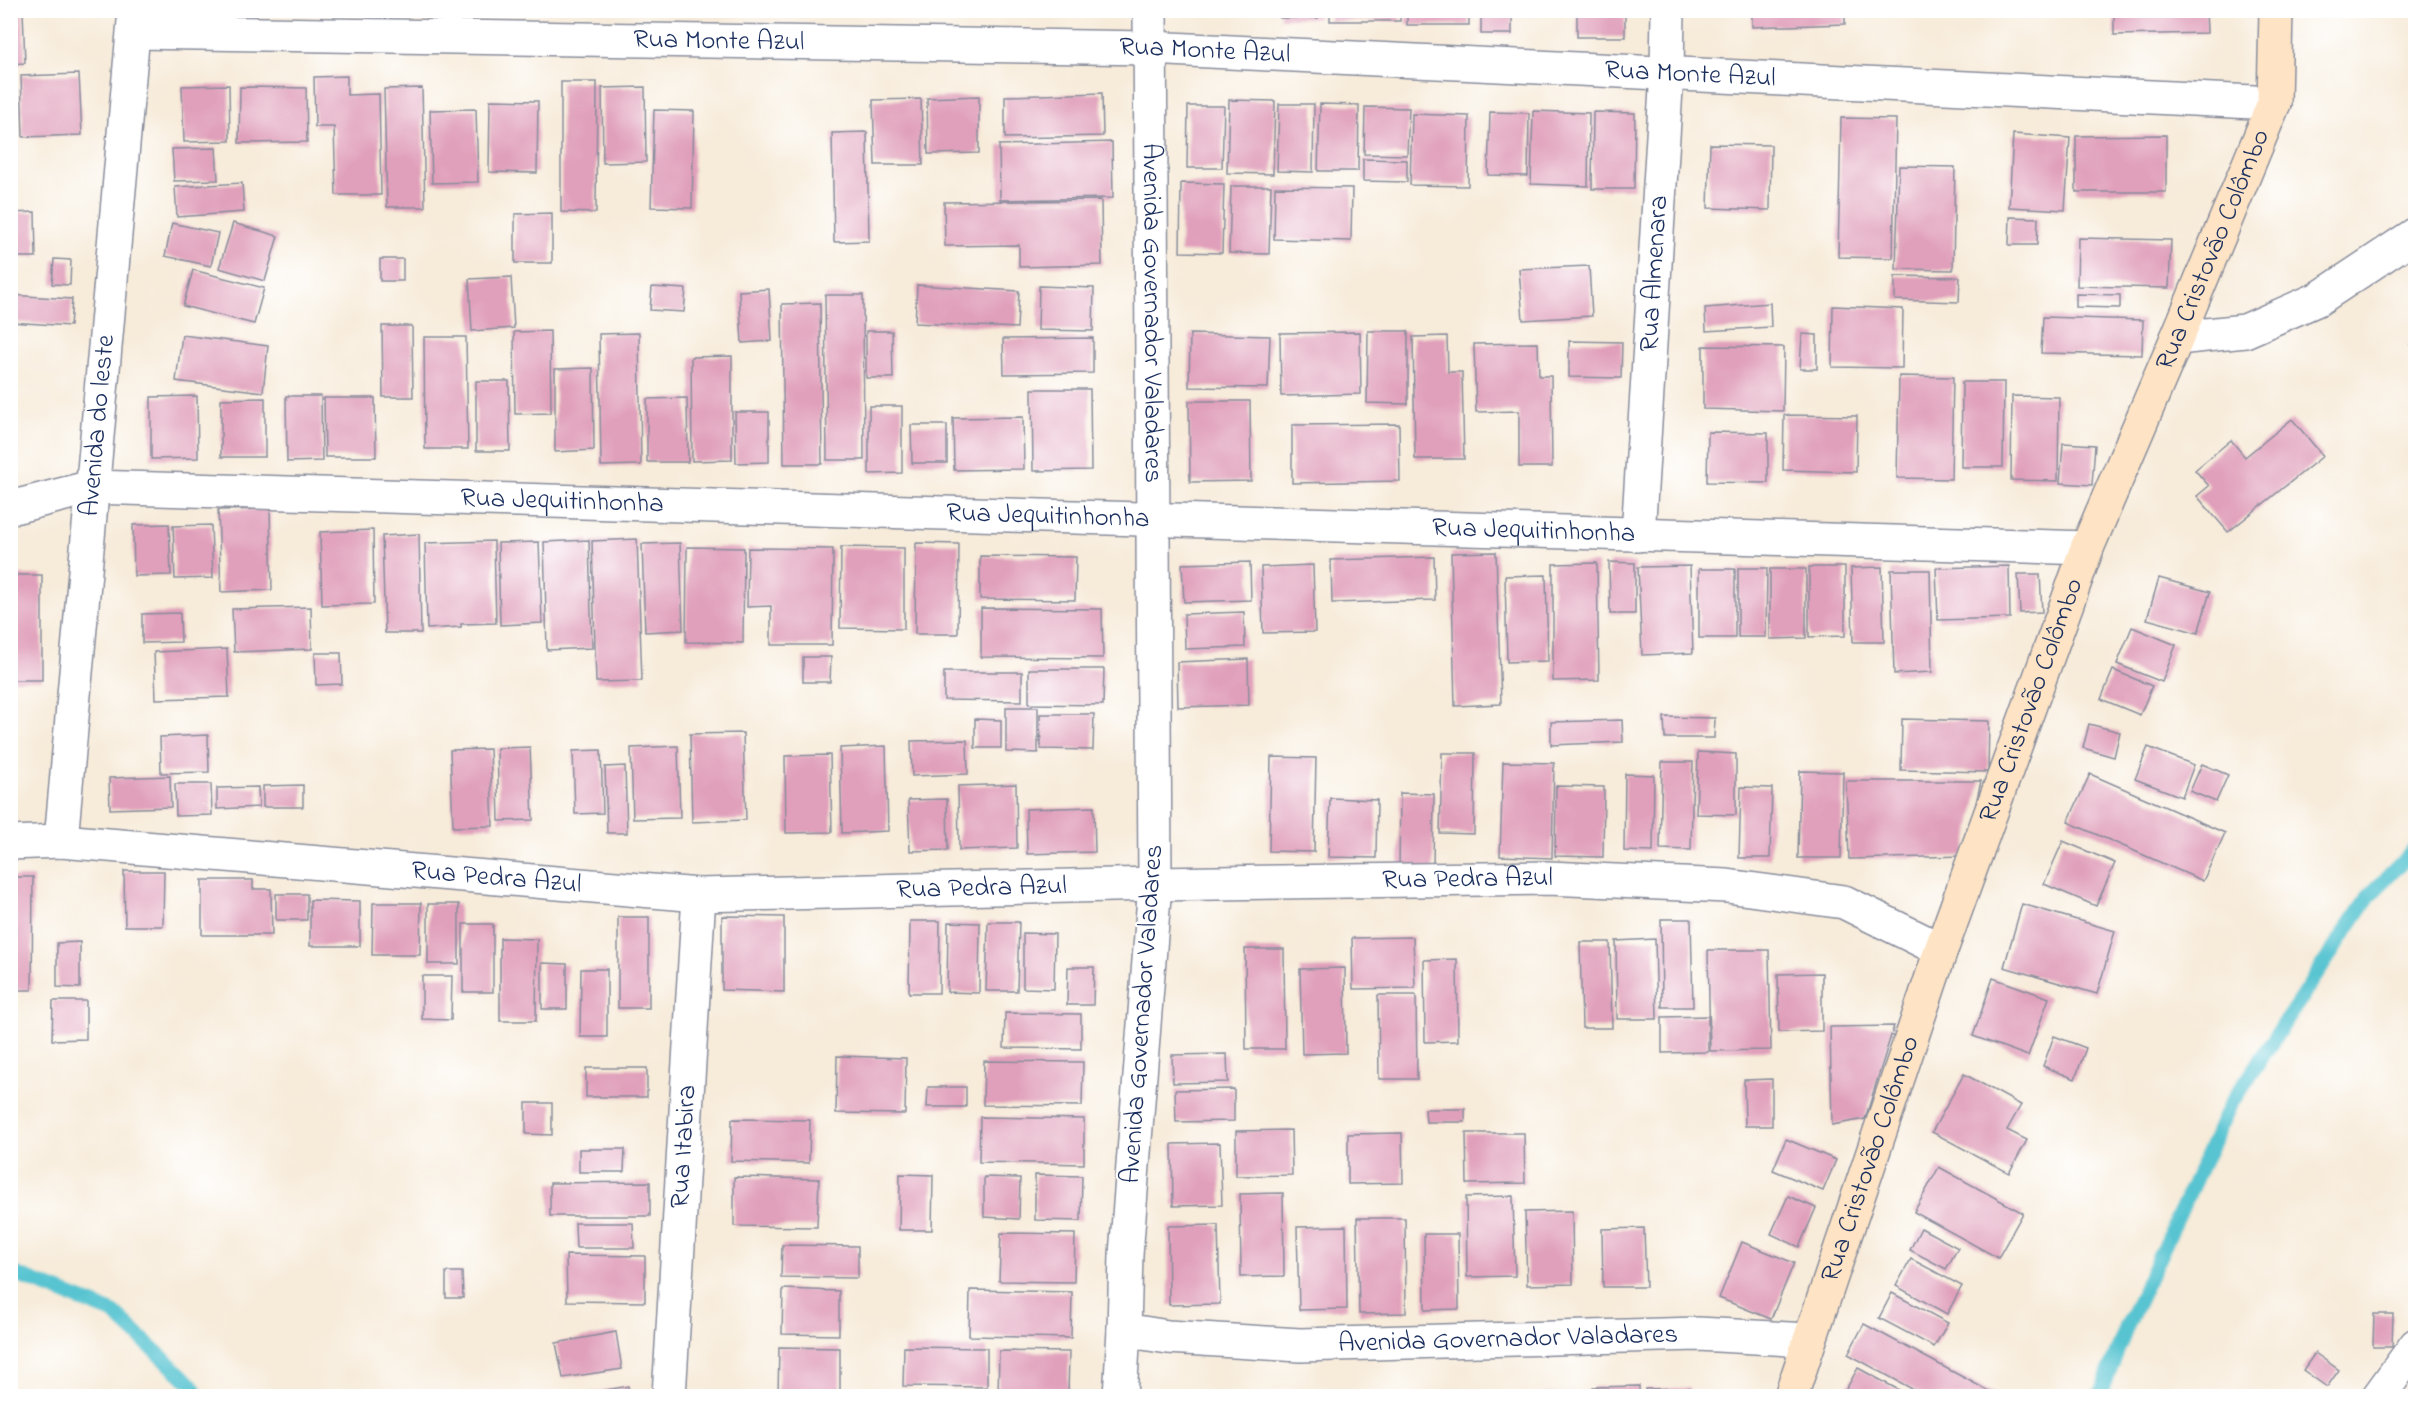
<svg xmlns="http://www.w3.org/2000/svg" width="2426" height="1407" viewBox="0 0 2426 1407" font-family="'Indie Flower',sans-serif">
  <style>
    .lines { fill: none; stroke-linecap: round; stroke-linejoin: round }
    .stream { stroke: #58c4d1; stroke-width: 15 }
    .building { fill: #e09fba }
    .street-casing { stroke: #898d9c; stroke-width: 36 }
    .secondary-casing { stroke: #898d9c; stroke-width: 36 }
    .street { stroke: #fff; stroke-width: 33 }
    .secondary { stroke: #fee4c5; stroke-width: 33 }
    .labels { text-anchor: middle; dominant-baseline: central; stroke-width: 4.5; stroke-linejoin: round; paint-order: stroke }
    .street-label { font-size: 27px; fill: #1b2f5e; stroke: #fff }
  </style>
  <rect width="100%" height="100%" fill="#fff"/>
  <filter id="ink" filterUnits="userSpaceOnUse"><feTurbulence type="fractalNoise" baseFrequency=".0167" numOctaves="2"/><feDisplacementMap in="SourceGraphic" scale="12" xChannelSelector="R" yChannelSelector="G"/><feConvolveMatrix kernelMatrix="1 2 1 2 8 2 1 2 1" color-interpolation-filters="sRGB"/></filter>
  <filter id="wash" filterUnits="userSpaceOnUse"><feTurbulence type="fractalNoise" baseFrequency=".008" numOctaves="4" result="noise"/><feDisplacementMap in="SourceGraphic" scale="24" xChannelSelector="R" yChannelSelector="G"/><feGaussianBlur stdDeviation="1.35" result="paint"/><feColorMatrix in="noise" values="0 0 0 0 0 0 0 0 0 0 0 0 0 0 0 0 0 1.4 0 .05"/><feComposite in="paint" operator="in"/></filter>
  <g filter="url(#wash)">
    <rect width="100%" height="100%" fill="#f7ebd9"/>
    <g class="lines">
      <g class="stream">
        <path d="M10,1272L114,1313L191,1384L198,1396"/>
        <path d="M2100,1396L2126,1328L2230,1105L2369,896L2416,848"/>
      </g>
    </g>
    <g id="blocks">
      <g class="building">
        <path d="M10,10H23L25,63L10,64Z"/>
        <rect x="1072" y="10" width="26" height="3"/>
        <rect x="1280" y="10" width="38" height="8"/>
        <rect x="1330" y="10" width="70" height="11"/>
        <rect x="1407" y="10" width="62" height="15"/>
        <rect x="1481" y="10" width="31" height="24"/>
        <rect x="1577" y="10" width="48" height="27"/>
        <path d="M1752,10H1845V24L1752,27Z"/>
        <path d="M2114,10H2206L2207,33L2114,35Z"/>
        <path d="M79,74L82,135L23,137L21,76Z"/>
        <path d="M347,76V95L379,94L381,195H336L334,127H315L314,77Z"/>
        <path d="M561,82H597L596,213L561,212Z"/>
        <path d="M229,85L230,141L184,142L182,86Z"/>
        <path d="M240,87L306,88L307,142L239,143Z"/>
        <path d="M645,87L646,162L603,163L602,88Z"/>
        <path d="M422,88L425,207H387L384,89Z"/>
        <path d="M1102,93L1103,136L1005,138V96Z"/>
        <path d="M979,96V153L928,154L927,98Z"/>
        <path d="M921,99L923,165H875L873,100Z"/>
        <path d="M490,100L538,101L537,173L489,172Z"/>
        <path d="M1229,100L1275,101L1273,174L1227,173Z"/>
        <path d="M1279,104H1314L1313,172L1277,171Z"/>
        <path d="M1320,104L1359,105L1358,171H1318Z"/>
        <path d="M1188,106H1224L1222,168H1187Z"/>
        <path d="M1365,107L1409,108L1407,155L1364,154Z"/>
        <path d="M476,109L478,182L432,183L430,110Z"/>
        <path d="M654,110L694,111L692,208L651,207Z"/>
        <path d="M1533,111L1589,113L1588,186L1531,184Z"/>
        <path d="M1490,112L1529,113L1528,176L1488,175Z"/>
        <path d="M1593,112L1635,113L1634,189H1592Z"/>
        <path d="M1412,114L1469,116L1468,186L1410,185Z"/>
        <path d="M1841,118L1896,119L1893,258L1838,257Z"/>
        <path d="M867,132L869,241L834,242L832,133Z"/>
        <path d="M2013,134L2070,138L2065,210L2009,207Z"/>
        <path d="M2166,135V192H2076V136Z"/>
        <path d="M1112,142L1113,198L1000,200L999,145Z"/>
        <path d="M1710,144L1771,145L1770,210L1708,208Z"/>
        <path d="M216,148L218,180L174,181L172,149Z"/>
        <path d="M1363,159L1407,160V182L1363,181Z"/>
        <path d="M1899,166L1955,167L1953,270L1896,269Z"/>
        <path d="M242,183L244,212L177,217L175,187Z"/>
        <path d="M1181,183L1224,184L1222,253L1180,252Z"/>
        <path d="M1231,186H1271L1269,254L1229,253Z"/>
        <path d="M1275,187L1352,188L1351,241L1274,239Z"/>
        <path d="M1101,200L1102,265L1019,267V245L945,246L944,202Z"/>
        <path d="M35,212L36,257H10V213Z"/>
        <path d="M552,213V263H515V214Z"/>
        <path d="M2010,217L2038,218L2037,245H2009Z"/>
        <path d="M172,223L218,233L211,266L165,256Z"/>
        <path d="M233,223L278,236L265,281L219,268Z"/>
        <path d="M2078,238L2171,240L2169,288L2077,286Z"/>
        <path d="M54,259L71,260L70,285L52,284Z"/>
        <rect x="380" y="259" width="23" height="22"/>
        <path d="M1589,266L1592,316L1523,320L1519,269Z"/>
        <path d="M193,270L264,288L254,324L183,306Z"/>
        <path d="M1895,276L1960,277L1959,302L1895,300Z"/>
        <path d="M511,277L514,328L472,331L469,279Z"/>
        <path d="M917,285L1019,291L1017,328L915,323Z"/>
        <path d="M1039,286L1094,288L1093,331L1038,330Z"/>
        <path d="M652,287L686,289L684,312L650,310Z"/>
        <path d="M769,289L772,341L742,343L739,291Z"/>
        <path d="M2076,294L2120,295V308L2076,307Z"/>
        <path d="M10,295L72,299L70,326L10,322Z"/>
        <path d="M825,295H863L864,460H827Z"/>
        <path d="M820,303L822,464H784L782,304Z"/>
        <path d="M1770,303L1771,327L1706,331L1705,308Z"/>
        <path d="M1833,306L1903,309L1902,368L1832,367Z"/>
        <path d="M2043,317L2143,320L2142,355L2041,353Z"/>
        <path d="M382,326H412L413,397H383Z"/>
        <path d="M550,331L551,413L515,414L514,332Z"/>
        <path d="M866,331H892L893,378H866Z"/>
        <path d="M1368,331H1408V404L1367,403Z"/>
        <path d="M1360,332L1361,394L1281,396L1280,333Z"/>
        <path d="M639,333L641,465L601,466L599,334Z"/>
        <path d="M1190,334L1270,336L1268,388L1189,387Z"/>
        <path d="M1802,334L1817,335V369H1800Z"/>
        <path d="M182,335L268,346L263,392L176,381Z"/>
        <path d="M1447,336L1448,372H1462L1464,459H1415L1413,337Z"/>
        <path d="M424,337H466L468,449H425Z"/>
        <path d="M1093,338V373L1004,374L1003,339Z"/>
        <path d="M1569,341L1622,342L1621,378L1569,377Z"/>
        <path d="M2416,342V355L2410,345Z"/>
        <path d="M1538,343L1539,376H1551L1552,467H1519V411L1476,412L1474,344Z"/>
        <path d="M1703,346L1784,347L1783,411L1703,409Z"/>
        <path d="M732,356V460L692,461L691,357Z"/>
        <path d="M593,368L594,450L555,452V369Z"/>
        <path d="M1899,376L1953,377L1951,479L1897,478Z"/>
        <path d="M476,381H509L510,451H476Z"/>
        <path d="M1962,382H2004L2003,467H1961Z"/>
        <path d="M1032,389H1090L1091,470L1033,471Z"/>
        <path d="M197,396L198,458L151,459V397Z"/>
        <path d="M286,396H321L322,461L287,462Z"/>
        <path d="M2012,396L2059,397L2058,481L2011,480Z"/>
        <path d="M265,398V457H221V399Z"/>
        <path d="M324,398H375L376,457H325Z"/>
        <path d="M687,398L688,462H647V399Z"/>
        <path d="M1189,401H1250L1251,481L1190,482Z"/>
        <path d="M869,406H902V473L869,474Z"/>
        <path d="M735,412H769V462L736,463Z"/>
        <path d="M1784,415L1857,416L1856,472L1783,470Z"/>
        <path d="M1023,417L1024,469L954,470L953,418Z"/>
        <path d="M2292,419L2323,456L2228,532L2197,496L2209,486L2195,470L2231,440L2245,457Z"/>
        <path d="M1399,424L1400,481L1292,483V425Z"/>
        <path d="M911,425H947V463H912Z"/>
        <path d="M1708,432L1768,433V483L1707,482Z"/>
        <path d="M2063,443L2095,445L2092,485L2060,483Z"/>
        <path d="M270,509L272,590L221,592L218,510Z"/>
        <path d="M169,524L171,575L134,576L133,525Z"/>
        <path d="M211,525L213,578L175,579L173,526Z"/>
        <path d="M373,530L374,604L322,605L320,532Z"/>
        <path d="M419,534L421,633H385L382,536Z"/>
        <path d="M637,539L642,681L596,682L592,541Z"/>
        <path d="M589,540L592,648L547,650L544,542Z"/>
        <path d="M494,541L496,623L461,624V627L427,629L425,543Z"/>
        <path d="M539,542L542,623L500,625L498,543Z"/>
        <path d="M680,543L683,630L645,632L642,544Z"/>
        <path d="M916,543L959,544L958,634H915Z"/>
        <path d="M687,547L744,548L743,643L686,642Z"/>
        <path d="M841,547L904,548V629L840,628Z"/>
        <path d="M748,548L833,549L832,645H771V606L747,607Z"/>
        <path d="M1496,552L1501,704L1455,706L1451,553Z"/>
        <path d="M980,556L1076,557L1075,600L980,599Z"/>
        <path d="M1434,557L1435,600L1332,603L1331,560Z"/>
        <path d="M1250,562L1251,600L1184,602L1182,564Z"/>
        <path d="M1609,562L1635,563V614H1610Z"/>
        <path d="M1597,563L1599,680L1553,681V564Z"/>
        <path d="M1313,565L1315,632L1263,633L1261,567Z"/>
        <path d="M1690,566L1693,653L1642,655L1638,567Z"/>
        <path d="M2009,566L2010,618L1938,620L1936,568Z"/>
        <path d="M1809,567H1845V636L1809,637Z"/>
        <path d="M1882,567L1884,642H1853L1851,568Z"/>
        <path d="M1738,568H1767L1766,637H1738Z"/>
        <rect x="1699" y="569" width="36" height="69"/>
        <path d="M1770,569H1806V638L1770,639Z"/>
        <path d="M1891,570H1930L1932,672L1894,674Z"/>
        <path d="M2018,574H2040L2042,612L2020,613Z"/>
        <rect x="10" y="575" width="32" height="105"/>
        <path d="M1546,575L1548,661L1507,662L1505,576Z"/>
        <path d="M2159,578L2210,592L2198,633L2147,619Z"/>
        <path d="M311,607L312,649L234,652L232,609Z"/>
        <path d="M981,608L1102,609L1103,658L981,657Z"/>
        <path d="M1244,612L1245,647L1185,649L1184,614Z"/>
        <path d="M180,613L181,642L142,643V614Z"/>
        <path d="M2132,627L2176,645L2162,682L2117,664Z"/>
        <path d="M227,649L229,697L156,699L154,652Z"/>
        <path d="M315,653H341L342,684L316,685Z"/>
        <path d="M803,657H831L830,682H803Z"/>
        <path d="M1248,659L1249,705L1178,707L1177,662Z"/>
        <path d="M1029,669H1104L1103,705L1029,704Z"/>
        <path d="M2113,670L2152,686L2140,715L2101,699Z"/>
        <path d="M944,672H1022V701L944,700Z"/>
        <path d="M1006,707H1038V753L1006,752Z"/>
        <path d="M1040,714H1094L1093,750L1041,749Z"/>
        <path d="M1664,717L1715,718L1714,738H1665Z"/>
        <path d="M975,719L1001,720V748H975Z"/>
        <path d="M1902,719L1989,721L1988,772L1901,770Z"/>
        <path d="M1622,720L1623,742L1551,745V722Z"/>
        <path d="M2089,724L2120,732L2114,757L2083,748Z"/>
        <path d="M743,733L746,820L692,822L690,734Z"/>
        <path d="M208,735L209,772L161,773L160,737Z"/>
        <path d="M967,740L968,774L912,776L911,741Z"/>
        <path d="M678,746L680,818L633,819L631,748Z"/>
        <path d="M886,746L888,831L842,833L840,748Z"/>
        <path d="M530,747L533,820L499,821L497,748Z"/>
        <path d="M2148,747L2194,765L2182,797L2135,779Z"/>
        <path d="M490,749L493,826L453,827L450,750Z"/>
        <path d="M601,750L603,813L575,814L573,751Z"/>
        <path d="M1698,752L1736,754V815L1696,814Z"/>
        <path d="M1442,753H1475L1474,834L1440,833Z"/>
        <path d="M830,755L832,832L786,833L785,756Z"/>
        <path d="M1271,757L1316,758L1314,852L1269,851Z"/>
        <path d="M1503,762L1554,763L1552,858L1500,856Z"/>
        <path d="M1662,762H1693L1691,850L1660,849Z"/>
        <path d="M2202,764L2228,775L2216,802L2190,791Z"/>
        <path d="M625,766L627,833H607L605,767Z"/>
        <path d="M1800,771L1843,772L1841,858H1798Z"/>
        <path d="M1625,774L1654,775L1653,852L1624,851Z"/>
        <path d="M2090,774L2225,833L2203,881L2068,822Z"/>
        <path d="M170,776L171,807L110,809L109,778Z"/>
        <path d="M1846,781H1981L1964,856L1849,859Z"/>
        <path d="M175,784H211L212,815L176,816Z"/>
        <path d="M1016,784L1017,848L959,850L958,786Z"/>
        <path d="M303,785V807H263V786Z"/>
        <path d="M1556,786L1604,787L1603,857L1555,856Z"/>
        <path d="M258,787L259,807L217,809V788Z"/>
        <path d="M1741,787L1772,788L1770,858H1739Z"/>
        <path d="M1400,793L1434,794L1433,870L1399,869Z"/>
        <path d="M1330,798L1377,800L1376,858L1328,857Z"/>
        <path d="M947,799L948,850L910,851L908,800Z"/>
        <path d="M1094,807L1095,852L1027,854L1026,809Z"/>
        <path d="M2063,841L2115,863L2096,906L2044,884Z"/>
        <path d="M124,871H164L163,926H125Z"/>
        <path d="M10,877H33L32,990H10Z"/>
        <path d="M202,880H253V889H271L272,935H202Z"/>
        <rect x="276" y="894" width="31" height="26"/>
        <path d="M310,900L360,901V946H310Z"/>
        <path d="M373,903H421L420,955H372Z"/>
        <rect x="428" y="904" width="31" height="60"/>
        <path d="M2022,904L2115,931L2097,994L2004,967Z"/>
        <path d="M722,916L784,917V992L722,990Z"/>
        <rect x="618" y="917" width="31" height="91"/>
        <path d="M1661,919H1691L1693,1007H1662Z"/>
        <path d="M910,921H940L939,993H909Z"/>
        <path d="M948,922L980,923L979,993L947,992Z"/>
        <path d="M988,922H1019L1017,991H986Z"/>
        <rect x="463" y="924" width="30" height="68"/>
        <path d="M1023,933L1055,934L1054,989L1023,988Z"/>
        <path d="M1413,937L1415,988L1353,989L1352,938Z"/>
        <path d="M500,938L537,939L536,1021H500Z"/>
        <path d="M1655,939L1657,1019H1617L1616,941Z"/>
        <path d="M80,942V988L57,987V943Z"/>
        <path d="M1580,942H1610L1612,1028H1582Z"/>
        <path d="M1245,949H1284L1285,1049H1246Z"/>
        <path d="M1708,950H1769L1771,1050L1710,1051Z"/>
        <path d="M1457,959L1458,1041L1425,1042L1424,960Z"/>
        <path d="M542,963L567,964V1009H542Z"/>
        <path d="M1068,967H1094L1093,1005H1067Z"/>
        <path d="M1345,968L1346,1053L1302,1054L1300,969Z"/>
        <path d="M581,969H607V1037H580Z"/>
        <path d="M1822,973V1031L1779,1032L1778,974Z"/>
        <path d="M422,976H452L451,1020L422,1019Z"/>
        <path d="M1993,978L2049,998L2028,1056L1973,1036Z"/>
        <path d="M1378,995H1416L1417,1079H1379Z"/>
        <path d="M53,1001H86V1039L52,1040Z"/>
        <path d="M1005,1013L1081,1014V1049L1004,1048Z"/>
        <path d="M1708,1016V1052L1662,1053V1017Z"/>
        <path d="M1894,1026L1865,1119L1832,1125L1830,1027Z"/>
        <path d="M2054,1036L2086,1048L2075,1079L2043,1066Z"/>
        <path d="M1227,1054L1228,1082L1173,1083L1172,1055Z"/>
        <path d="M837,1056L906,1058L905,1114L836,1113Z"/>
        <path d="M984,1061L1083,1062L1082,1106L983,1105Z"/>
        <rect x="586" y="1068" width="61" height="29"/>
        <path d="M1964,1074L2021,1105L2007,1130L2027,1140L2009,1173L1932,1132Z"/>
        <path d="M1772,1079V1126H1745L1744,1080Z"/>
        <path d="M928,1087H966V1107H927Z"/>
        <path d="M1234,1089V1121L1176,1122L1175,1090Z"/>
        <path d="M526,1103H552V1135L526,1134Z"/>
        <path d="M1425,1109H1465V1122H1426Z"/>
        <path d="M980,1117L1084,1119V1164L979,1162Z"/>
        <path d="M732,1119L810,1120L809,1163L731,1161Z"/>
        <path d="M1291,1130L1292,1175L1236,1176V1131Z"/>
        <path d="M1402,1133L1403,1183L1348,1184V1134Z"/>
        <path d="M1466,1133H1524L1525,1183L1467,1184Z"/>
        <path d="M1786,1139L1836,1160L1823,1191L1773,1170Z"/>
        <path d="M1220,1143L1222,1205L1173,1206L1172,1144Z"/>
        <path d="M579,1149H625L624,1172H579Z"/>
        <path d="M1939,1167L2023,1213L1998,1258L1914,1212Z"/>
        <path d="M900,1174L933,1175L932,1230H899Z"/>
        <path d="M1035,1175L1082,1176L1081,1221L1035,1220Z"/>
        <path d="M734,1177L819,1179L817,1227L734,1226Z"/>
        <path d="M984,1177L1020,1178L1019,1219L984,1217Z"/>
        <path d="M650,1182V1216H550V1183Z"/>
        <path d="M1283,1193L1284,1276L1241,1277L1240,1194Z"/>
        <path d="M1513,1196L1515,1276L1467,1277L1466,1197Z"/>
        <path d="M1788,1196L1816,1208L1799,1247L1771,1234Z"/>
        <path d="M1572,1211L1573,1284L1527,1285L1525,1212Z"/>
        <path d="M1357,1218H1405L1406,1313L1359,1314Z"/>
        <path d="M575,1223H633L634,1248H576Z"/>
        <path d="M1218,1225L1220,1304L1169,1305L1168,1226Z"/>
        <path d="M1346,1226L1347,1309L1299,1310L1297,1227Z"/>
        <path d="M1644,1228L1646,1287H1603L1602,1229Z"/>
        <path d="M1921,1228L1958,1248L1946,1269L1910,1250Z"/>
        <path d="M1001,1233L1075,1234L1074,1282L999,1281Z"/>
        <path d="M1424,1234H1458L1459,1309L1425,1310Z"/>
        <path d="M1742,1242L1794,1263L1771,1319L1719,1298Z"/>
        <path d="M782,1245L858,1246V1278L781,1277Z"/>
        <path d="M566,1255L645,1256V1302L567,1301Z"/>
        <path d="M1911,1259L1962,1286L1947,1314L1896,1286Z"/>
        <path d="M446,1272H462L463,1298H446Z"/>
        <path d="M783,1289L839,1291V1335L782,1334Z"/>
        <path d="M970,1290L1072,1292L1071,1338L969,1336Z"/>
        <path d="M1892,1293L1948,1323L1934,1347L1879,1318Z"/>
        <path d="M2374,1314H2393L2392,1347H2373Z"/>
        <path d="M1864,1324L1998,1396H1925L1848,1354Z"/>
        <path d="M616,1332L622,1369L563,1378L556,1343Z"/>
        <path d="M779,1347L840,1348V1396H778Z"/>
        <path d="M904,1347L987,1348V1387L903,1386Z"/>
        <path d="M999,1351L1069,1352L1068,1396H998Z"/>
        <path d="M2315,1353L2339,1370L2327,1387L2303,1370Z"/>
        <path d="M1858,1368L1910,1396H1850L1844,1393Z"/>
        <path d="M628,1386L630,1396H584V1394Z"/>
        <path d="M1639,1386V1396H1593V1387Z"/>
        <path d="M1690,1388V1396H1646L1645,1389Z"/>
        <path d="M1582,1393V1396H1540V1394Z"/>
        <rect x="1705" y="1394" width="33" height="2"/>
      </g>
    </g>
  </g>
  <g filter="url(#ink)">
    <use href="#blocks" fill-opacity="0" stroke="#898d9c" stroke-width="1.5"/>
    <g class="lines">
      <defs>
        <g id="street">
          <path id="s1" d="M1150,10L1155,884L1126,1255L1124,1330L1168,1337L1300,1345L1698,1334L1809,1340"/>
          <path id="s2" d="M134,32L1149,48L2274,103"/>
          <path d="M2177,338L2245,331L2318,299L2416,234"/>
          <path id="s3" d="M10,508L92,487L2087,548"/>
          <path id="s4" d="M1638,535L1667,73L1668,10"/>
          <path id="s5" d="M61,841L135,10"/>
          <path id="s6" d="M10,843L61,841L699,895L1155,884L1548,878L1727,886L1844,902L1941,950"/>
          <path id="s7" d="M669,1396L699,895"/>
          <path d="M1120,1396L1124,1330"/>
          <path d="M2379,1396L2416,1345"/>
        </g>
        <g id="secondary">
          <path id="s8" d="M1791,1396L1941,950L2087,548L2177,338L2274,103L2276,10"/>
        </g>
      </defs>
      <use href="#street" class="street-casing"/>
      <use href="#secondary" class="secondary-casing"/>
      <use href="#street" class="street"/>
      <use href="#secondary" class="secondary"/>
    </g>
  </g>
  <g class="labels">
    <g class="street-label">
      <text stroke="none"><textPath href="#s2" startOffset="585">Rua Monte Azul</textPath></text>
      <text stroke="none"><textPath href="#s2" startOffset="1071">Rua Monte Azul</textPath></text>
      <text stroke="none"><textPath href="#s2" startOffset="1557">Rua Monte Azul</textPath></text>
      <text stroke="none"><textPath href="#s8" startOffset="1222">Rua Cristovão Colômbo</textPath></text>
      <text stroke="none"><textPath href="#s4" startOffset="262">Rua Almenara</textPath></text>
      <text stroke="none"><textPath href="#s1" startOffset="303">Avenida Governador Valadares</textPath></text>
      <text stroke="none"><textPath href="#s5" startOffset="417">Avenida do leste</textPath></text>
      <text stroke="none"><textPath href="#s3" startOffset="555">Rua Jequitinhonha</textPath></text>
      <text stroke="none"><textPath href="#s3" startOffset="1041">Rua Jequitinhonha</textPath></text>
      <text stroke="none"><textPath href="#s3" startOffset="1527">Rua Jequitinhonha</textPath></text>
      <text stroke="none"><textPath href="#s8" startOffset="736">Rua Cristovão Colômbo</textPath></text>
      <text stroke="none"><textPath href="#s6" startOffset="488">Rua Pedra Azul</textPath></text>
      <text stroke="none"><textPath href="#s6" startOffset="1460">Rua Pedra Azul</textPath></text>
      <text stroke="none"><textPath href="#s6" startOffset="974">Rua Pedra Azul</textPath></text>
      <text transform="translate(1143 1014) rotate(-86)">Avenida Governador Valadares</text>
      <text stroke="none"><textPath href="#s7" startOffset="250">Rua Itabira</textPath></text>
      <text stroke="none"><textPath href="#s8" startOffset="250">Rua Cristovão Colômbo</textPath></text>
      <text stroke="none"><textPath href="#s1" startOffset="1706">Avenida Governador Valadares</textPath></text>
    </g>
  </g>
  <rect width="2426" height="1407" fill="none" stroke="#fff" stroke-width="36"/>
</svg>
